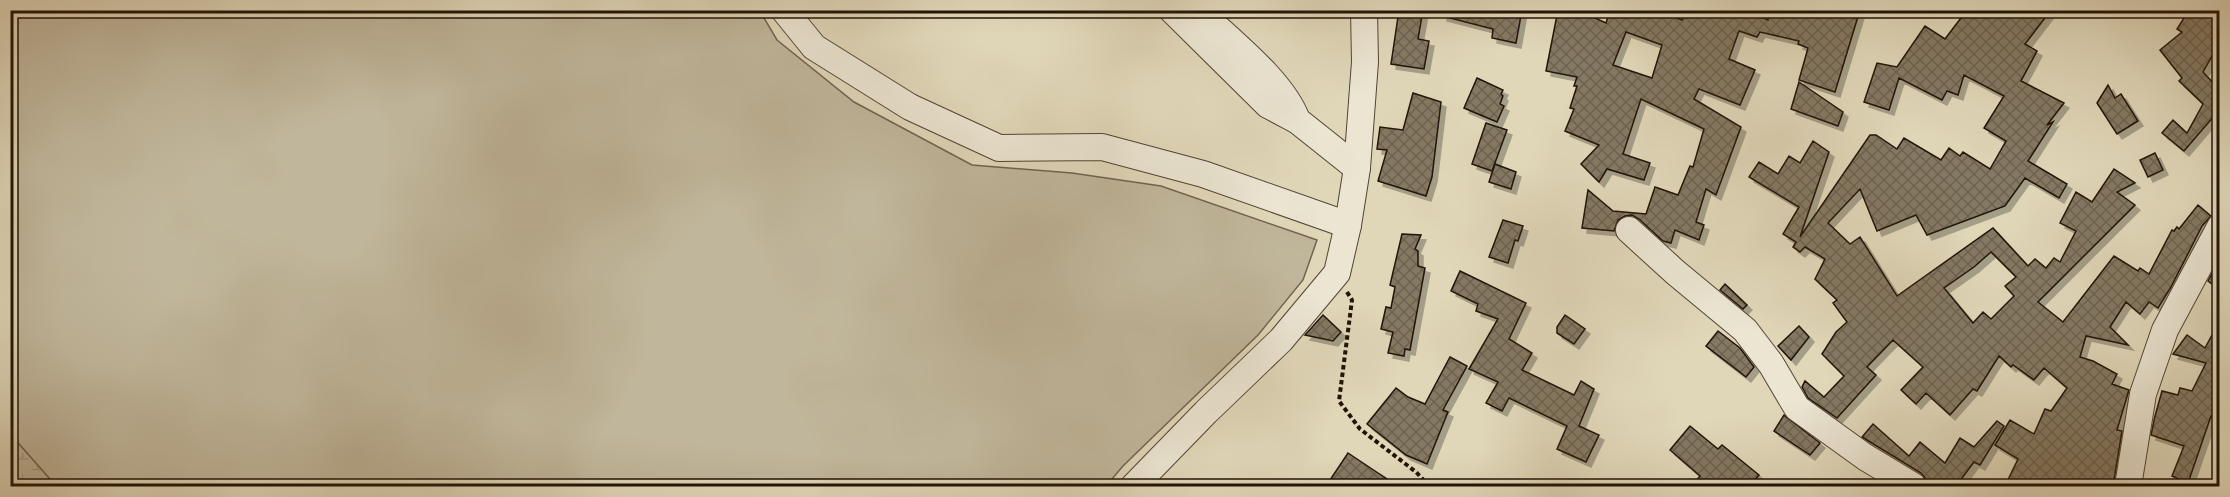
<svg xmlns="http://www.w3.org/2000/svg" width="2230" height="497" viewBox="0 0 2230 497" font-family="'Libre Bodoni',serif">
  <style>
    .green { fill: #c0b69b; stroke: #706451; stroke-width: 1.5 }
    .wetland { fill: url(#wetland-marsh); stroke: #706451; stroke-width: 1.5 }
    .building { fill: url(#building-cross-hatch); stroke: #211307; stroke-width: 1.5; fill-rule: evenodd; filter: url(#shadow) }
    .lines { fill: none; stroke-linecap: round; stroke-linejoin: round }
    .minor-casing { stroke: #514434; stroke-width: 28 }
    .path { stroke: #211307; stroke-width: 4; stroke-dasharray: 4.5 3; stroke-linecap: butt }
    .minor { stroke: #ebe5d2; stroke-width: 26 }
  </style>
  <defs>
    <pattern id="wetland-marsh" width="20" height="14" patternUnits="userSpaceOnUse" patternTransform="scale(1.5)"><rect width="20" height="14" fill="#c0b69b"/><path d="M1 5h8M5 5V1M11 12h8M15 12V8" fill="none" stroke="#a59c84"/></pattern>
    <pattern id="building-cross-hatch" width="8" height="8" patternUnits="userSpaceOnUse" patternTransform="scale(1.5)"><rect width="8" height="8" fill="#847964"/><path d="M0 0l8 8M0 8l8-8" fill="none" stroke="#6c6250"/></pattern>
    <filter id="shadow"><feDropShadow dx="5" dy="5" stdDeviation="0" flood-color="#0004"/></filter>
  </defs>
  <rect width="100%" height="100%" fill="#e0d7b9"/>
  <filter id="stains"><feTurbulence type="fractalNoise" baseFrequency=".00333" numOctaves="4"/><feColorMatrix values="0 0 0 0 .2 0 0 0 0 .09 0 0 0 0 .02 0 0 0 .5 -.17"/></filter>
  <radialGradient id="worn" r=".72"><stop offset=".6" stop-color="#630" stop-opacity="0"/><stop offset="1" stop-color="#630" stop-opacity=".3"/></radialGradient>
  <path class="green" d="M10,11H760L777,40L854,102L972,165L1072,173L1161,186L1317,240L1303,280L1258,335L1123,466L1106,486H56L11,435Z"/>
  <path class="wetland" d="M11,435L56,486H11Z"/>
  <g class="building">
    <path d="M1399,10H1423L1418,39L1429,41L1424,69L1391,64Z"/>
    <path d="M1442,10H1522L1516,43L1492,38L1493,29L1442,16Z"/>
    <path d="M1558,10L1584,13L1606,23L1610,10H1655L1682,20L1686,10H1743L1768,20L1769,10H1860L1835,92L1799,80L1808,48L1798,44L1799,41L1760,32L1757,37L1739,31L1729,59L1755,70L1740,105L1699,89L1694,99L1741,127L1716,195L1706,189L1696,222L1704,225L1699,240L1675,230L1671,243L1663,241L1639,219L1632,215L1625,216L1618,220L1614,231L1582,228L1588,190L1613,211L1646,214L1655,187L1678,195L1690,166L1693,167L1704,129L1641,99L1623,154L1650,163L1644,180L1607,169L1599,182L1581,164L1599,145L1565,131L1574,109L1570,108L1577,86H1574L1577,77L1546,71ZM1626,32L1662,45L1652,78L1613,65Z"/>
    <path d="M1967,10H2051L2025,44L2037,51L2021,81L2064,103L2047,125L2053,122L2028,161L2067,184L2059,198L2025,178L2005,206L1927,235L1916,215L1877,231L1860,189L1828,223L1850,244L1860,237L1897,296L1993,228L2028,266L2035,259L2046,268L2054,258L2060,262L2076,231L2060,223L2076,192L2092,202L2114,169L2135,183L2117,192L2135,205L2038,302L2063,322L2114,256L2138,271L2140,268L2149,274L2172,230L2174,231L2177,227L2179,229L2198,205L2211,216L2202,226L2171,287L2158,308L2149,302L2140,314L2126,302L2110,327L2128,345L2086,336L2080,357L2093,361L2117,374L2112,384L2129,390L2117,430L2122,431L2113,486H2005L2018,459L1995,445L2010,420L2034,434L2045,409L2051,411L2067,388L2044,368L2034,380L2013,365L2011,367L1999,356L1977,391L1973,389L1950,415L1926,393L1916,404L1901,390L1923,367L1893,340L1867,367L1876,375L1837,418L1808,398L1802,387L1805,381L1824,397L1844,376L1822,354L1836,332L1847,322L1833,303L1837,300L1815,279L1825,259L1805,247L1800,252L1793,247L1796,242L1783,234L1799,207L1749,177L1759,162L1778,174L1789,156L1800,163L1813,141L1829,152L1800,237L1870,135H1876L1897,149L1904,138L1941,160L1949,148L1960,156L1963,152L1990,169L2006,141L1984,128L2004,96L1964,75L1958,95L1947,91L1942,100L1899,78L1889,110L1864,102L1877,63L1897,67L1925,26L1945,39ZM1991,252L2016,277L2005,286L2014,296L1991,319L1983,312L1973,323L1944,288L1974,267Z"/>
    <path d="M2189,10H2211L2220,16V42L2203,72L2214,84L2220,74V121L2214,116L2184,151L2162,133L2173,120L2187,133L2203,104L2179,81L2182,78L2160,50L2182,32L2177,29Z"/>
    <path d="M1477,78L1503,90L1501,94L1503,96L1500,104L1504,106L1497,122L1464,108Z"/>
    <path d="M1799,82L1843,112L1838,126L1791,109Z"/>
    <path d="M2108,85L2115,98L2121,94L2138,121L2117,134L2097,103Z"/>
    <path d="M1413,93L1441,102L1432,177L1426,196L1378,181L1387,150L1377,149L1380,127L1403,130Z"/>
    <path d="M1486,123L1507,130L1492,171L1472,164Z"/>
    <path d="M2155,153L2163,170L2148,177L2140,160Z"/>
    <path d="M1495,164L1516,172L1511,189L1489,182Z"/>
    <path d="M1503,220L1523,226L1518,241L1515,240L1508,263L1489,257Z"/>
    <path d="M1402,234L1421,235L1415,249L1418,251V266L1425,268L1410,350L1405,349L1404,356L1388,353L1393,332L1381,329L1386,307L1391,308L1395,287L1390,285Z"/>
    <path d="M2218,262L2220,263V290L2208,281Z"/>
    <path d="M1460,271L1526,303L1509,339L1532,353L1522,370L1574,395L1581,381L1594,389L1579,426L1599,435L1586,462L1557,449L1567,426L1509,398L1502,411L1486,403L1498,382L1469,369L1498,319L1476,311L1478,304L1451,291Z"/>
    <path d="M1725,284L1747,305L1743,309L1720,290Z"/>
    <path d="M1323,315L1341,332L1333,341L1305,335Z"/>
    <path d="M1565,315L1585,329L1574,344L1557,333V327Z"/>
    <path d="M2220,320V420L2211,416L2188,483L2172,476L2184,446L2151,435L2155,416L2162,391L2178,395L2180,388L2192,391L2206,363L2173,354L2187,335L2205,348Z"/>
    <path d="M1799,326L1809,337L1791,360L1778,346Z"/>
    <path d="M1718,331L1740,348L1754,367L1746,377L1706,346Z"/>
    <path d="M1450,357L1467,366L1443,410L1448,412L1427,464L1406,455L1367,424L1396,388L1408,397L1425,404Z"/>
    <path d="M1784,415L1820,443L1810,455L1774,431Z"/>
    <path d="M1997,421L2004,426L1980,465L1974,462L1956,486H1928L1926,479L1921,473L1862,437L1873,424L1909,456L1920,442L1945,463L1960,438L1974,447Z"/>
    <path d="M1690,426L1718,449L1722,445L1759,475L1750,486H1692L1700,476L1670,450Z"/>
    <path d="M1348,453L1375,471L1398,486H1326Z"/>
  </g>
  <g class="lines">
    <defs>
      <g id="minor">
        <path d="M784,10L814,47L910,107L999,148L1102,147L1203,174L1348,225"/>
        <path d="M1172,10L1268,105L1298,121L1357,168"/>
        <path d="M1198,10C1230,41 1282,80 1297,120"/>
        <path d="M1629,230L1675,272L1745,330L1771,364L1797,408L1865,457L1913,486"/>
        <path d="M1134,486L1206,412L1281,340L1337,273L1348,225L1357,168L1365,62L1364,10"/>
        <path d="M2128,486L2143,394L2165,330L2220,227"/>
      </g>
    </defs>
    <use href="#minor" class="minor-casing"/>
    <path class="path" d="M1347,292L1352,300L1339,401L1360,429L1416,472L1429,486"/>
    <use href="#minor" class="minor"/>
  </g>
  <rect width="2230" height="497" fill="none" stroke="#e0d7b9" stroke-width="36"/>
  <rect x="12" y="12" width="2206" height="473" fill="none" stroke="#211307" stroke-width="3"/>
  <rect x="18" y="18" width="2194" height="461" fill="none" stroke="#211307" stroke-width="1.5"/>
  <rect width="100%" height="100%" filter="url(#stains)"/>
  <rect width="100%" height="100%" fill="url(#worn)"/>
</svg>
